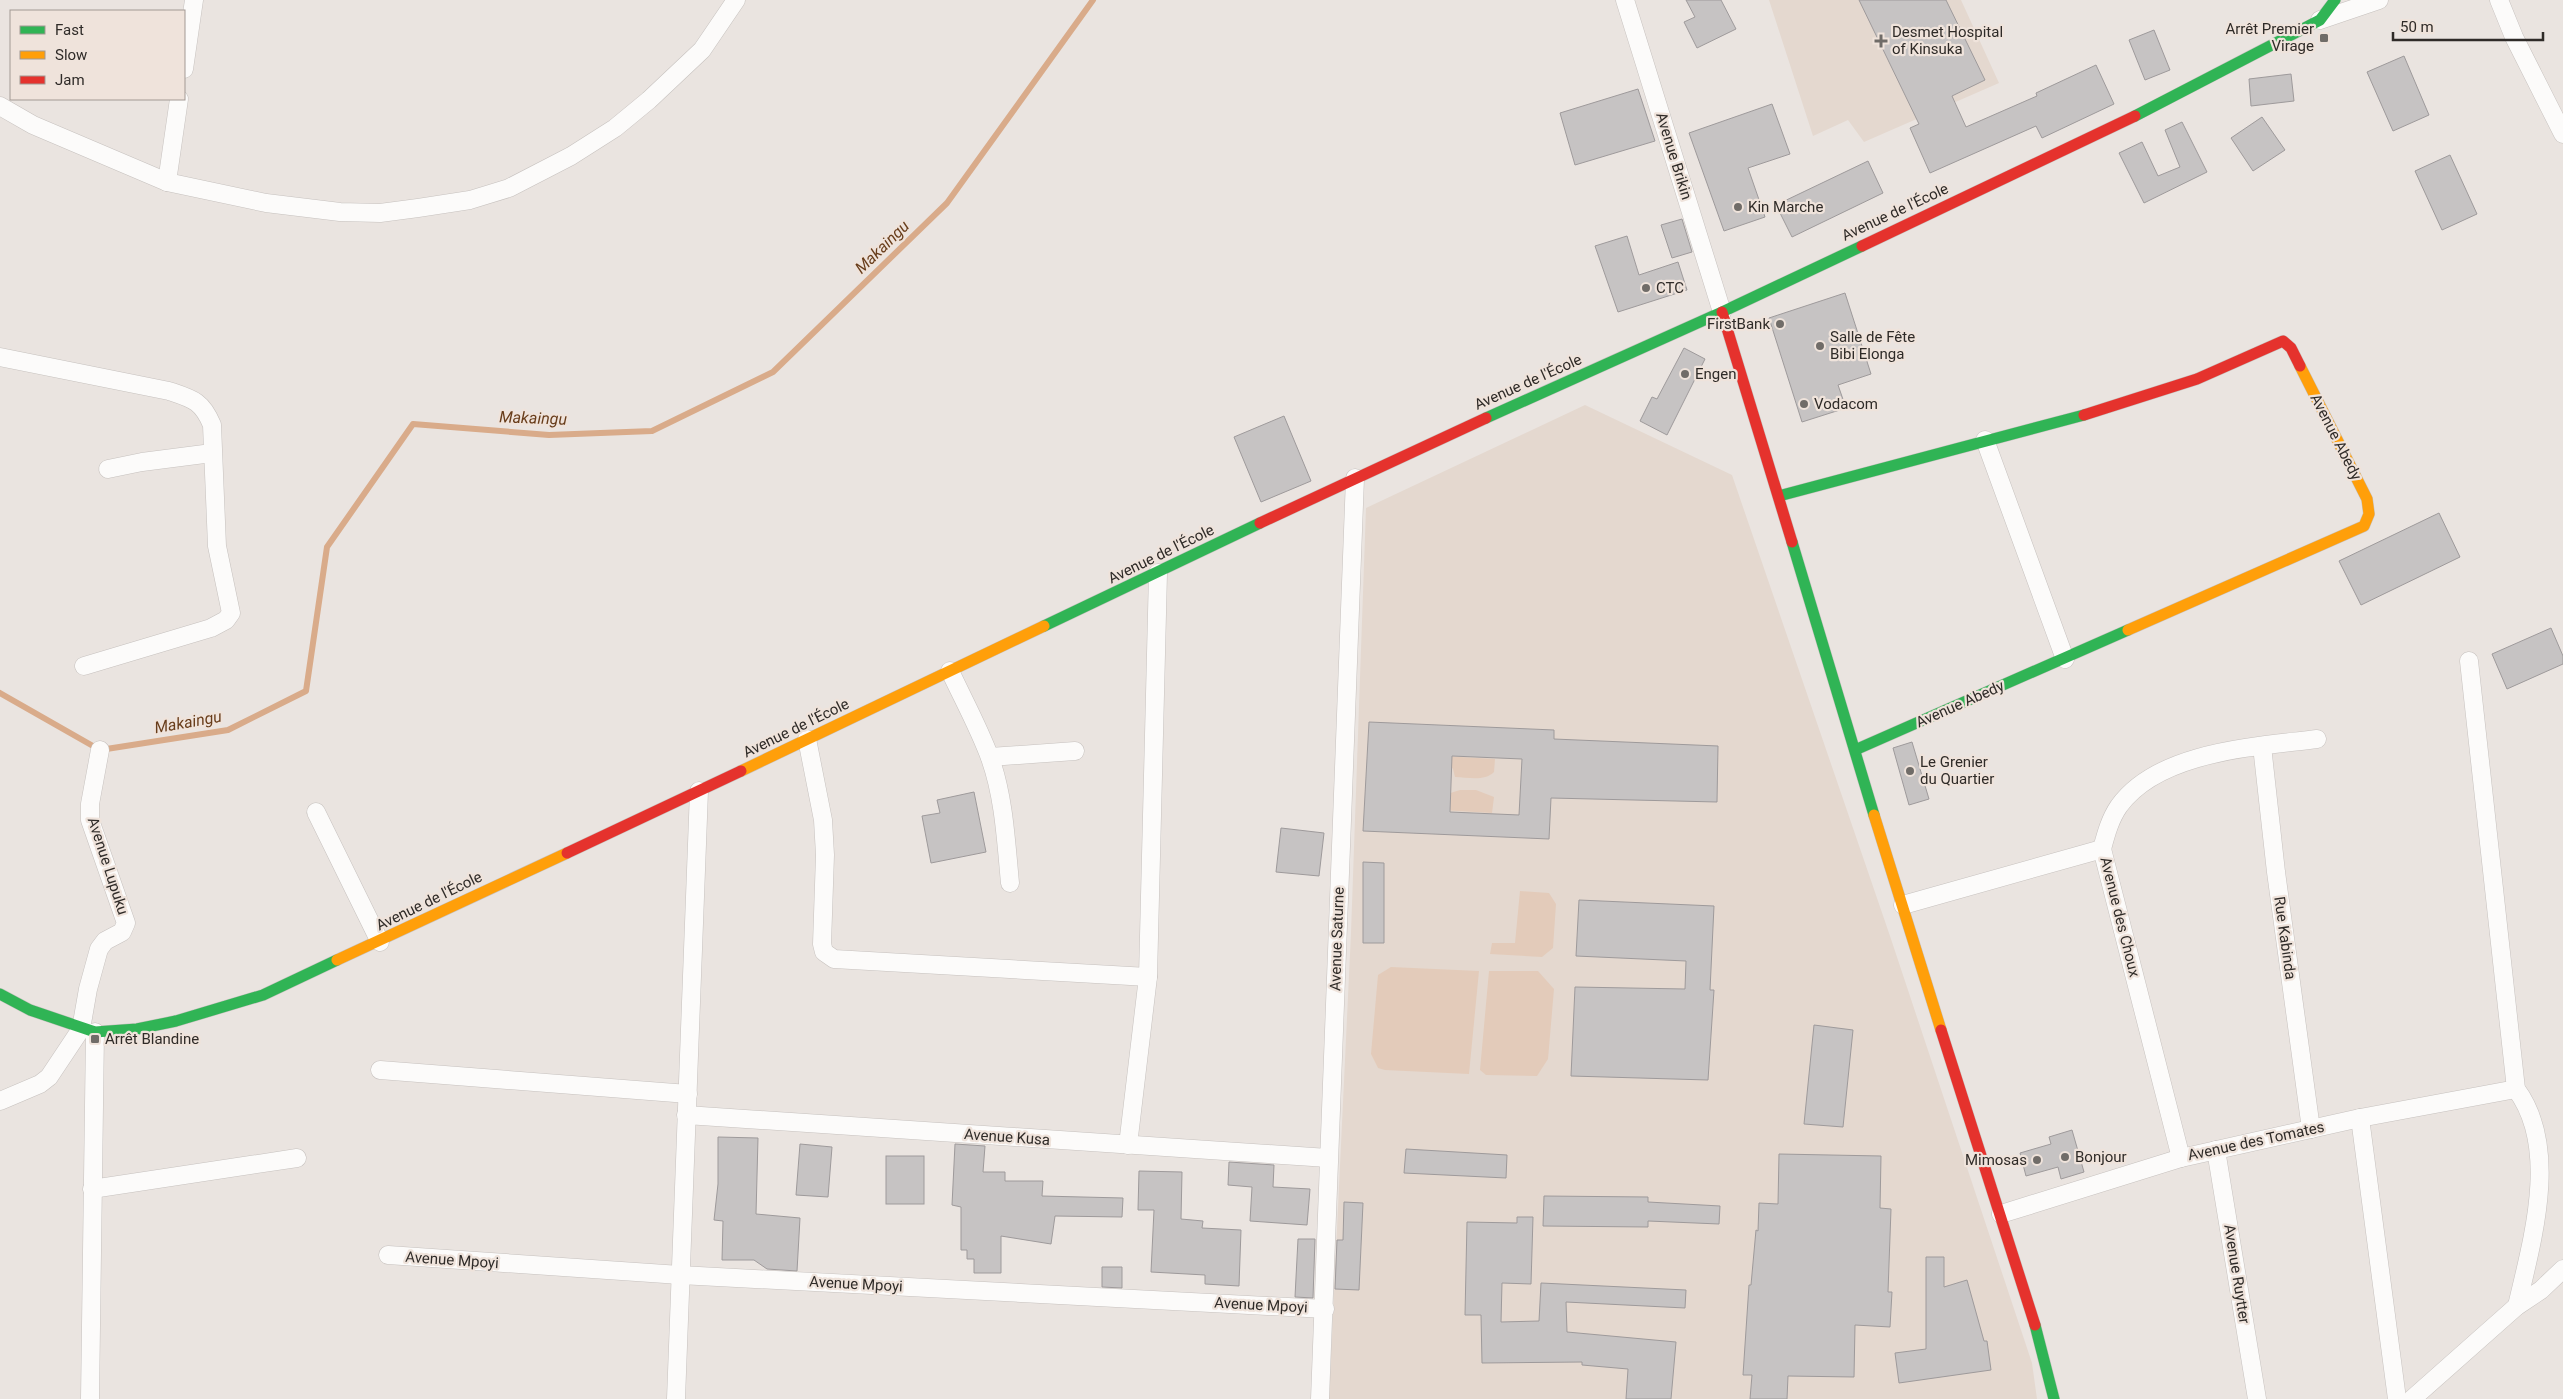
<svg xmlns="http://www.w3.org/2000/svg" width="2563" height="1399" viewBox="0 0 2563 1399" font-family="Roboto,sans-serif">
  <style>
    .built { fill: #e4d8cf }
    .green { fill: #e3cbba }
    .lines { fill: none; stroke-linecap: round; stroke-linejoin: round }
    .stream { stroke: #d9ab8a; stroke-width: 6 }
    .building { fill: #c6c3c3; stroke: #9e9a9b; fill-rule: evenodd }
    .street-casing { stroke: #c6c1be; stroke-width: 19 }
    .fast-casing { stroke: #c6c1be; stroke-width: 12 }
    .slow-casing { stroke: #c6c1be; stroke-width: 12 }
    .jam-casing { stroke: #c6c1be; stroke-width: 12 }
    .street { stroke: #fcfbfa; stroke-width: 18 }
    .fast { stroke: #30b455; stroke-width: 11 }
    .slow { stroke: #ff9f0a; stroke-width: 11 }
    .jam { stroke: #e5322d; stroke-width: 11 }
    .poi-dot { fill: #706c68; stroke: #efe3db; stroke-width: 2 }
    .labels { text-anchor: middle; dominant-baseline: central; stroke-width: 4.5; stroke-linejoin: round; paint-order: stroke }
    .poi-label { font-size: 15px; fill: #2f2b28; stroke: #efe3db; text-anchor: start }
    .street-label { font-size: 15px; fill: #2f2b28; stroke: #efe3db }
    .water-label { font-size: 16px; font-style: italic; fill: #683d1b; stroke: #efe3db }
  </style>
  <rect width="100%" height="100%" fill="#eae4e0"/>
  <g class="built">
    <path d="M1769,0H1961L1999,83L1864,142L1848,120L1813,136Z"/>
    <path d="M1585,405L1732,475L1890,936L2032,1363L2037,1399H1329L1351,933L1366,508Z"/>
  </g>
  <g class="green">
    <path d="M1443,756L1495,759L1494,772C1484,782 1467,777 1455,777L1453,769Z"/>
    <path d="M1460,790H1476L1494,797L1492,813L1442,810L1441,796Z"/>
    <path d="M1520,891L1549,893L1556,904L1553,948L1542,957L1490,954L1492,943H1515Z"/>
    <path d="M1391,967L1479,971L1469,1074L1385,1070L1378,1068L1371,1054L1378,975Z"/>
    <path d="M1489,971H1538L1554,989L1548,1059L1537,1076L1486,1075L1480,1070Z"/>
  </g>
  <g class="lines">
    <path class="stream" d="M0,693L100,750L228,730L306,691L327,547L413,424L549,435L652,431L773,372L947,203L1093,0"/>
  </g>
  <g class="building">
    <path d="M1686,0H1721L1736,29L1697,48L1684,22L1695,17Z"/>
    <path d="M1859,0H1946L1985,80L1952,96L1966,127L2037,96L2036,93L2096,65L2114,104L2042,138L2036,126L1930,173L1910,128L1919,124Z"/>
    <path d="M2154,30L2170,70L2145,80L2129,40Z"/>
    <path d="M2404,56L2429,115L2393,131L2367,72Z"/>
    <path d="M2291,74L2294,101L2251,106L2249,79Z"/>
    <path d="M1638,89L1655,141L1575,165L1560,113Z"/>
    <path d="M1772,104L1790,154L1748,168L1765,217L1724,231L1689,133Z"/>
    <path d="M2262,117L2285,150L2253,171L2231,138Z"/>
    <path d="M2182,122L2207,172L2144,203L2119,153L2142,142L2158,176L2180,167L2165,130Z"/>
    <path d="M2450,155L2477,214L2442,230L2415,171Z"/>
    <path d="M1868,161L1883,193L1792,237L1776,205Z"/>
    <path d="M1682,219L1692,252L1672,258L1661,225Z"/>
    <path d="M1627,236L1639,275L1678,262L1687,290L1618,312L1595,246Z"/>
    <path d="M1845,293L1871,374L1838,385L1846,408L1802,422L1769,318Z"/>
    <path d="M1684,348L1705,359L1667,435L1640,421L1652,397L1657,399Z"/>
    <path d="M1284,416L1311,481L1261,502L1234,437Z"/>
    <path d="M2439,513L2460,557L2361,605L2339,561Z"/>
    <path d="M2551,628L2563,656V664L2507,689L2492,654Z"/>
    <path d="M1369,722L1554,730V739L1718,746L1717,802L1551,798L1549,839L1363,831ZM1452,756L1522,759L1519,815L1450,812Z"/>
    <path d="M1912,742L1929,799L1909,805L1893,748Z"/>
    <path d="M974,792L986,852L931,863L922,816L940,813L937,800Z"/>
    <path d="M1281,828L1324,833L1319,876L1276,872Z"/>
    <path d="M1363,862L1384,863V943H1363Z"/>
    <path d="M1579,900L1714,906L1710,990H1714L1708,1080L1571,1076L1575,987L1685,989L1686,961L1576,956Z"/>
    <path d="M1814,1025L1853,1030L1843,1127L1804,1124Z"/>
    <path d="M2072,1130L2084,1172L2061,1179L2058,1167L2026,1176L2020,1153L2051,1144L2049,1137Z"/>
    <path d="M718,1137L758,1138L756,1214L800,1218L797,1271L767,1269L754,1260H722L723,1221L714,1220L718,1184Z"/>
    <path d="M800,1144L832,1147L828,1197L796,1195Z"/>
    <path d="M955,1144L985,1146L983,1172H1005V1181H1043L1042,1196L1123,1198L1122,1217L1055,1216L1051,1244L1001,1236V1273H974V1259H967V1250H961V1207L952,1205Z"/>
    <path d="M1406,1149L1507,1155L1506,1178L1404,1173Z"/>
    <path d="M1779,1154L1881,1156L1880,1208L1891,1209L1888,1292H1892L1890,1327L1855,1325L1854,1377L1788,1376L1787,1399H1750L1752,1375H1743L1749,1285H1751L1756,1230L1758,1231L1759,1203L1778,1204Z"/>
    <rect x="886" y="1156" width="38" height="48"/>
    <path d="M1229,1162L1274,1165L1273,1187L1310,1189L1307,1225L1250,1221L1252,1187L1228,1185Z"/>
    <path d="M1139,1171L1182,1172L1181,1219L1203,1221L1202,1228L1241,1230L1239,1286L1205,1284V1275L1151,1272L1154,1210H1138Z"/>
    <path d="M1544,1196L1648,1197V1202L1720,1206L1719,1224L1648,1221V1227L1543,1226Z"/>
    <path d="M1344,1202L1363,1203L1359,1290L1335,1289L1337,1240H1343Z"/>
    <path d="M1517,1217H1533L1531,1284L1502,1283L1501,1322L1539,1321L1541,1283L1686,1290L1685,1308L1566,1302L1567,1332L1676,1342L1671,1399H1626L1628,1369L1582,1365V1362L1482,1363L1481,1315H1465L1467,1222L1517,1223Z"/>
    <path d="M1298,1239H1315L1313,1298L1295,1297Z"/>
    <path d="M1926,1257H1944V1287L1967,1280L1984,1341H1987L1991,1370L1899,1383L1895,1353L1926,1349Z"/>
    <path d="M1102,1267H1122V1288L1102,1287Z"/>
  </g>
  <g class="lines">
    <defs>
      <g id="street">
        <path d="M1625,0L1722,312"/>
        <path d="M2499,0L2514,37L2563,134"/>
        <path d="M2320,20L2379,0"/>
        <path d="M184,69L194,0"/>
        <path d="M0,106L33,125L167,182L266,203L340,212L380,213L418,208L470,200L509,188L571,156L615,128L649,100L702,50L736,0"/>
        <path d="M167,182L179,99"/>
        <path d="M0,357L169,391C193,399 202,401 212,425L217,546L231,613L226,620L211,628L84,666"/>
        <path d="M1985,440L2065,659"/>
        <path d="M108,469L142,462L212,453"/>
        <path d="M2469,661L2516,1089C2560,1148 2532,1241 2517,1306"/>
        <path d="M950,671C963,699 979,728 990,758C1004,797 1006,841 1010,883"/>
        <path d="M807,739L823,820L825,855L822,944L824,952L834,959L1148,977"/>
        <path d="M2262,746L2276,872L2311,1129"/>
        <path d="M990,757L1075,751"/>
        <path d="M316,812L380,942"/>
        <path d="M2102,849C2106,834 2110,819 2119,806C2159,751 2255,747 2317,739"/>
        <path d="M1903,905L2102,849L2181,1158"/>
        <path d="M380,1070L688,1094"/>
        <path d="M0,1101L40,1084L49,1077L81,1029L88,989L99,949L105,941L122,932L126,923L90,820V804L100,750"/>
        <path d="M686,1115L1328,1158"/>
        <path d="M2360,1118L2397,1399"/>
        <path d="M1128,1145L1148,977L1158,573"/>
        <path d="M2216,1150L2257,1399"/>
        <path d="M92,1189L297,1158"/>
        <path d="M2001,1214L2181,1158L2360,1118L2516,1089"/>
        <path d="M388,1255L680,1275L1325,1309"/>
        <path d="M90,1399L95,1032"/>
        <path d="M676,1399L699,791"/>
        <path d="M1320,1399L1355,478"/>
        <path d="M2412,1399L2517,1306L2541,1290L2563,1269"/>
      </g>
      <g id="fast">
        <path d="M2135,116L2320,20L2335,0"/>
        <path d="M1486,418L1722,312L1862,246"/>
        <path d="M1779,496L2084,415"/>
        <path d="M1792,542L1874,815"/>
        <path d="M1044,626L1260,523"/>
        <path d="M1855,750L2128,630"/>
        <path d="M0,994L30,1010L95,1032L137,1029L176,1021L263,995L337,960"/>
        <path d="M2035,1325L2054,1399"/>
      </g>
      <g id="slow">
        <path d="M2128,630L2364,526L2369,514L2367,499L2300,366"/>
        <path d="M741,771L1044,626"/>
        <path d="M1874,815L1941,1030"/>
        <path d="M337,960L567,853"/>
      </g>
      <g id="jam">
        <path d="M1862,246L2135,116"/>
        <path d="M1722,312L1792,542"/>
        <path d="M2084,415L2197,379L2283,341L2291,348L2300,366"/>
        <path d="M1260,523L1486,418"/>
        <path d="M567,853L741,771"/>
        <path d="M1941,1030L2035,1325"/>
      </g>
    </defs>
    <use href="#street" class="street-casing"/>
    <use href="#fast" class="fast-casing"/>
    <use href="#slow" class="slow-casing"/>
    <use href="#jam" class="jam-casing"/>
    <use href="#street" class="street"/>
    <use href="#fast" class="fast"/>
    <use href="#slow" class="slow"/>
    <use href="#jam" class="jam"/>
  </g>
  <g class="poi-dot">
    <rect x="2319" y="33" width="10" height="10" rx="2.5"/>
    <path d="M1878.5 33.5h5v5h5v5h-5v5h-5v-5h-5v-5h5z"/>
    <circle cx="1738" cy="207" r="5"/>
    <circle cx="1646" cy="288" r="5"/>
    <circle cx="1780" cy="324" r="5"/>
    <circle cx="1820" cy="346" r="5"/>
    <circle cx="1685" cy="374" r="5"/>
    <circle cx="1804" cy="404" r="5"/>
    <circle cx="1910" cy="771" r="5"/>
    <rect x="90" y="1034" width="10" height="10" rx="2.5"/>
    <circle cx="2065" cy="1157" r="5"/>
    <circle cx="2037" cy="1160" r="5"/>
  </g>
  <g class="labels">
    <g class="poi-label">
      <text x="2314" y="29" text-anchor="end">Arrêt Premier<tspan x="2314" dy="17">Virage</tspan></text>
      <text x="1892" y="32">Desmet Hospital<tspan x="1892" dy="17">of Kinsuka</tspan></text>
      <text x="1748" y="207">Kin Marche</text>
      <text x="1656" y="288">CTC</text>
      <text x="1770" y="324" text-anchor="end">FirstBank</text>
      <text x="1830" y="337">Salle de Fête<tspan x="1830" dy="17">Bibi Elonga</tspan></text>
      <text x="1695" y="374">Engen</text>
      <text x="1814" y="404">Vodacom</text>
      <text x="1920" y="762">Le Grenier<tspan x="1920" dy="17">du Quartier</tspan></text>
      <text x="105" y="1039">Arrêt Blandine</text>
      <text x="2075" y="1157">Bonjour</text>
      <text x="2027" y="1160" text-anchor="end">Mimosas</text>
    </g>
    <g class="street-label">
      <text transform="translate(1674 156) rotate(73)">Avenue Brikin</text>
      <text transform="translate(1895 212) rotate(-25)">Avenue de l'École</text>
      <text transform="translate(1528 382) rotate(-24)">Avenue de l'École</text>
      <text transform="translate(2336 437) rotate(63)">Avenue Abedy</text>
      <text transform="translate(1161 554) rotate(-26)">Avenue de l'École</text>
      <text transform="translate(1960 704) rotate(-24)">Avenue Abedy</text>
      <text transform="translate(796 728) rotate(-26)">Avenue de l'École</text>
      <text transform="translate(108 866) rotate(72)">Avenue Lupuku</text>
      <text transform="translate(429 901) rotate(-26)">Avenue de l'École</text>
      <text transform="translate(2120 917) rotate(76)">Avenue des Choux</text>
      <text transform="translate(2285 938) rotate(82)">Rue Kabinda</text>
      <text transform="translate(1337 939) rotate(-88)">Avenue Saturne</text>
      <text transform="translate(1007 1137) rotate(4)">Avenue Kusa</text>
      <text transform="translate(2256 1141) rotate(-12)">Avenue des Tomates</text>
      <text transform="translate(452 1260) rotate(4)">Avenue Mpoyi</text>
      <text transform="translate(2237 1274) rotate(81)">Avenue Ruytter</text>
      <text transform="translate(856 1284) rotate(3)">Avenue Mpoyi</text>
      <text transform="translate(1261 1305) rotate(3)">Avenue Mpoyi</text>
    </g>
    <g class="water-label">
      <text transform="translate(882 247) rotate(-44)">Makaingu</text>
      <text transform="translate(533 418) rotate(2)">Makaingu</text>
      <text transform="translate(188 722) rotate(-10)">Makaingu</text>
    </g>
  </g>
  <rect x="10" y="10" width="175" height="90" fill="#efe3db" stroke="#a29993"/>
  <rect x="20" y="26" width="25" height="8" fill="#30b455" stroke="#a29993"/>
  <text x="55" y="35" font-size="15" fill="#2f2b28">Fast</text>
  <rect x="20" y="51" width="25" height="8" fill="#ff9f0a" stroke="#a29993"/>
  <text x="55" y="60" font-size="15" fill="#2f2b28">Slow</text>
  <rect x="20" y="76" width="25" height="8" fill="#e5322d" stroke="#a29993"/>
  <text x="55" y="85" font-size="15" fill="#2f2b28">Jam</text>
  <path d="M2393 32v8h150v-8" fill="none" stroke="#2f2b28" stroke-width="2.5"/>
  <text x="2400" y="32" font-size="15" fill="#2f2b28" stroke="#efe3db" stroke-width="4" paint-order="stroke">50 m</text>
</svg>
